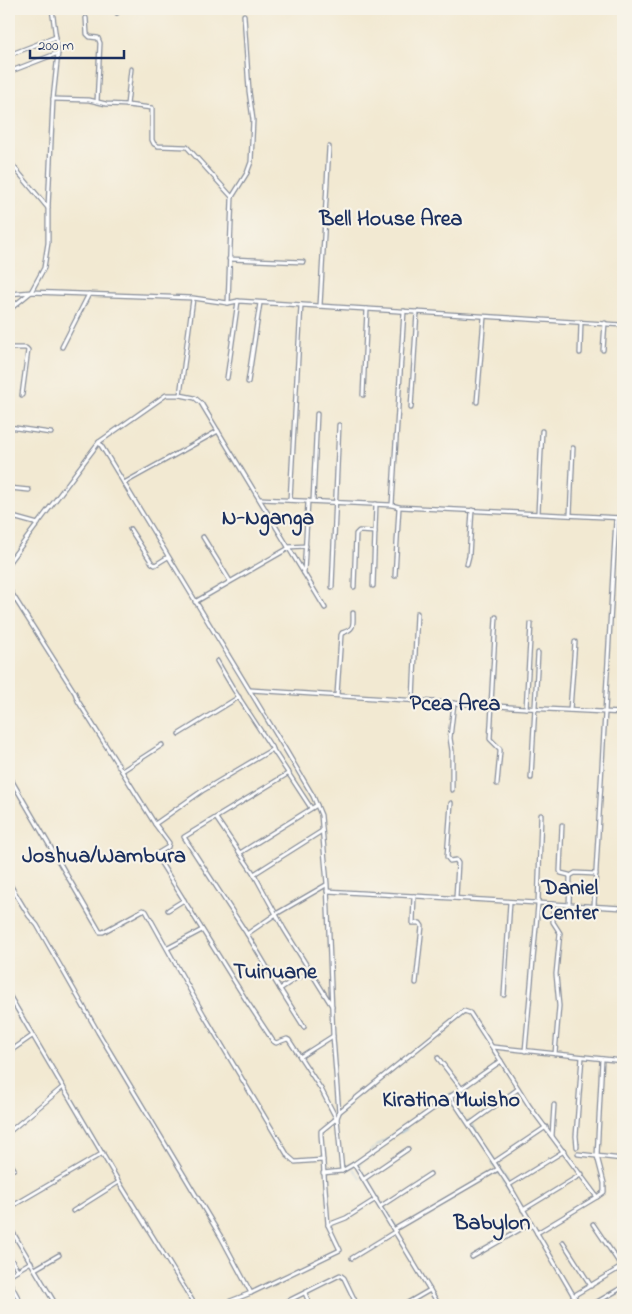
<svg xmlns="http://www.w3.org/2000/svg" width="632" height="1314" viewBox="0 0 632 1314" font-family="'Indie Flower',sans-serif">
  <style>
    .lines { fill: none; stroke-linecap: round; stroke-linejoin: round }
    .stream { stroke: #5fa1d2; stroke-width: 1 }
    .street-casing { stroke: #868c98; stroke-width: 5.5 }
    .street { stroke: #fff; stroke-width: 3 }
    .labels { text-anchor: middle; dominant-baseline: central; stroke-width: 4.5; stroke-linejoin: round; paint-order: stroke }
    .quarter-label { font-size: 22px; font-weight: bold; fill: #1b2f5e; stroke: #f7f3e8 }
  </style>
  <rect width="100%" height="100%" fill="#f7f3e8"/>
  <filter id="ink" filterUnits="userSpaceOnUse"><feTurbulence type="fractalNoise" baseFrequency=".02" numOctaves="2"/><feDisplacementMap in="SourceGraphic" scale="10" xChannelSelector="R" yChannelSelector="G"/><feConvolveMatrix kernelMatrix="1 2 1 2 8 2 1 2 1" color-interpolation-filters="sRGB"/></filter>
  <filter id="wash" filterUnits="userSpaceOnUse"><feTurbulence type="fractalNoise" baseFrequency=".0096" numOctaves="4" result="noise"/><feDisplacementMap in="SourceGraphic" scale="20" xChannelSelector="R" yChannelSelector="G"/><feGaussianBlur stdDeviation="1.12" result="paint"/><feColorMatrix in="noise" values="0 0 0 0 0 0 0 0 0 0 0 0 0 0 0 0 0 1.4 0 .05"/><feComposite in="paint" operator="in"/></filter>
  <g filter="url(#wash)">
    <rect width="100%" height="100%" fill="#f2e9d2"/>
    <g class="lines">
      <g class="stream">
        <path d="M451,1102L468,1126"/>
        <path d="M435,1105L452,1093"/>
        <path d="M440,1106L447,1101"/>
        <path d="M422,1113L430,1108"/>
        <path d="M469,1119L495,1160"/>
        <path d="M410,1122L420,1115"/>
        <path d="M400,1133L407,1129"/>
        <path d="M370,1151L408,1124"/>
        <path d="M364,1160L367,1157"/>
        <path d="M492,1162L495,1168"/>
        <path d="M497,1162L500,1167"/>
        <path d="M361,1163L359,1166L365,1176"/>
        <path d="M353,1168L361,1179"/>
        <path d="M501,1169L509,1182"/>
        <path d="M497,1172L499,1175"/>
        <path d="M367,1179L372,1187"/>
        <path d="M503,1181L512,1195"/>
        <path d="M374,1190L381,1202"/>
        <path d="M384,1206L396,1226"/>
      </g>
    </g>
  </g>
  <g filter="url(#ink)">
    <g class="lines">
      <defs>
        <g id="street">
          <path d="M114,9L117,13"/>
          <path d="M86,18L87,34L90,37L98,38L100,43L97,102"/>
          <path d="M9,55L56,37"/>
          <path d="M14,70L58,53"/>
          <path d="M53,99L89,100L106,104L127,105L131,69"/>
          <path d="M127,105L152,108V140L154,144L158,146L187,147L232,197"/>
          <path d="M9,161L48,208"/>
          <path d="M229,259L303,262"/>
          <path d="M9,294L31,292L193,298L228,303L238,301L623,325"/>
          <path d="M228,303L232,197L247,173L251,162L253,120L249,91L244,15"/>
          <path d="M320,306L329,147"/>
          <path d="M9,310L31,292L44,268L48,243V208L53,99L58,53L52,9"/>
          <path d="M62,347L89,294"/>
          <path d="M9,348H26L28,350L22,395"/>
          <path d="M603,350L605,323"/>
          <path d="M580,353L581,322"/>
          <path d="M227,378L238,301"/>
          <path d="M248,382L260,303"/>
          <path d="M180,395L193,299"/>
          <path d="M363,395L367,309"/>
          <path d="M477,402L484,317"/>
          <path d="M411,408L417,312"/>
          <path d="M9,427L51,433"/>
          <path d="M99,442L287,752L313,796L321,815L327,884L333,1036L339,1113L337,1118L342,1171"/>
          <path d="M124,483L218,431"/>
          <path d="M9,488L29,490"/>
          <path d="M260,499L392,505L399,507L623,518"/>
          <path d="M290,500L301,305"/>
          <path d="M313,501L317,414"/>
          <path d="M392,505L404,311"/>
          <path d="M538,513L542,431"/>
          <path d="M570,515L573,448"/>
          <path d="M9,516L38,524"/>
          <path d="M130,529L152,563L155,565L168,557"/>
          <path d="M203,537L230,581"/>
          <path d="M288,547L306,546"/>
          <path d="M9,562L99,442L166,395H180L195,398L201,403L325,608"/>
          <path d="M467,564L469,556L472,510"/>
          <path d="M304,573L308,501"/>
          <path d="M395,576L399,507"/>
          <path d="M373,586L376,504"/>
          <path d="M332,587L339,425"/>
          <path d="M354,587L356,534L359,531L375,532"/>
          <path d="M9,589L75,693L78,701L155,824L169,843L168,847L158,853L159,860L246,1000L273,1041L276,1043L287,1039L289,1040L321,1089L336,1118"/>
          <path d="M195,602L289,548"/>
          <path d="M217,661L234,690L311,808"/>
          <path d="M250,690L526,708L623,713"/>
          <path d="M337,695L341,635L342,633C355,629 353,625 353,613"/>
          <path d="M413,700L417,613"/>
          <path d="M491,705L496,617"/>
          <path d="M492,705L490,739L500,749V752L497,784"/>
          <path d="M526,708L531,624"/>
          <path d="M570,710L575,642"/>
          <path d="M179,734L239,697"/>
          <path d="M122,771L162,745"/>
          <path d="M9,776L100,932H103L143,910L146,911L204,1015L288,1156L295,1162L323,1160"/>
          <path d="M531,778L538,653"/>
          <path d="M452,790V751L450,738L454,703"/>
          <path d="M451,803L447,857L450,861L456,860L458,863L456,898"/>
          <path d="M216,818L254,874L284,929L332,1006"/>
          <path d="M155,824L202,791L273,749"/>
          <path d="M562,825L560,871L561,873L569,875L570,877L569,905"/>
          <path d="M240,853L317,805"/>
          <path d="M254,874L322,831"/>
          <path d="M570,876L575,873L596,874"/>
          <path d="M9,883L29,916L37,925L98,1032L221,1237L251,1293"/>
          <path d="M327,891L623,908"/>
          <path d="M414,896L413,923H420L422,926L416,983"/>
          <path d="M553,904V922L560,933L556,974L559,1006L555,1054"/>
          <path d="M594,906L616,518"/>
          <path d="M168,910L184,900"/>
          <path d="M247,934L184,837L289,773"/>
          <path d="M168,948L202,930"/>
          <path d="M310,973L295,979L280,989L247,934L276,914L326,885"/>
          <path d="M280,989L304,1027"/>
          <path d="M9,995L119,1182L195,1305"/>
          <path d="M504,995L510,902"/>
          <path d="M493,1047L623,1061"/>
          <path d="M525,1051L538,904L541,815"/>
          <path d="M9,1052L32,1036"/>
          <path d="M300,1057L333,1036"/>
          <path d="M438,1058L462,1089"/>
          <path d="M501,1061L530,1107L597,1197L537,1233"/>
          <path d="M450,1096L509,1185L579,1305"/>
          <path d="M470,1124L518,1089"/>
          <path d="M9,1132L63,1087"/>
          <path d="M552,1136L554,1105"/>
          <path d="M577,1147L576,1136L582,1057"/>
          <path d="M578,1154L623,1159"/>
          <path d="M9,1161L14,1169"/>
          <path d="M494,1162L546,1127"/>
          <path d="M354,1164L439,1305"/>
          <path d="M323,1173L342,1171L354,1164L501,1061L470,1013L464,1011L339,1112"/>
          <path d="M364,1179L408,1149"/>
          <path d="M509,1185L564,1151"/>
          <path d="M597,1197L604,1192V1183L597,1156L602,1059"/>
          <path d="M381,1206L430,1174"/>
          <path d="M9,1208L103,1153"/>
          <path d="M523,1210L582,1174"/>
          <path d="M73,1211L119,1182"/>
          <path d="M593,1224L622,1267"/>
          <path d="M328,1225L346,1218L376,1199"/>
          <path d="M9,1226L56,1305"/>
          <path d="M395,1229L498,1169"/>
          <path d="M563,1242L591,1286"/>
          <path d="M9,1256L17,1269"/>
          <path d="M472,1257L531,1223"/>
          <path d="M352,1258L396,1231"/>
          <path d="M35,1269L59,1255"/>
          <path d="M9,1275L31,1262"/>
          <path d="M9,1281L22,1305"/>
          <path d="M305,1293L310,1305"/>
          <path d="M573,1296L623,1266"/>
          <path d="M220,1305L251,1293L340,1250L328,1225L321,1135V1131L337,1118"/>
          <path d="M280,1305L340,1275L344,1278L357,1305"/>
          <path d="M404,1305L430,1290"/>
          <path d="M592,1305L623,1287"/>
        </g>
      </defs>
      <use href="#street" class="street-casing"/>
      <use href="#street" class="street"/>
    </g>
  </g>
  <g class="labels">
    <g class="quarter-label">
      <text x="391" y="220">Bell House Area</text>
      <text x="268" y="519">N-Nganga</text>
      <text x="455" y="705">Pcea Area</text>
      <text x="104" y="857">Joshua/Wambura</text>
      <text x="570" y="889">Daniel<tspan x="570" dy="25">Center</tspan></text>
      <text x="275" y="973">Tuinuane</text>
      <text x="451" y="1101">Kiratina Mwisho</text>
      <text x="492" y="1224">Babylon</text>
    </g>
  </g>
  <rect width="632" height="1314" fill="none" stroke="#f7f3e8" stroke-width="30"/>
  <path d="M30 50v8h94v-8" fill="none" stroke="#1b2f5e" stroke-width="2.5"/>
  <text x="38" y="50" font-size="15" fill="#1b2f5e" stroke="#f7f3e8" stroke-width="4" paint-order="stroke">200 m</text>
</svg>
